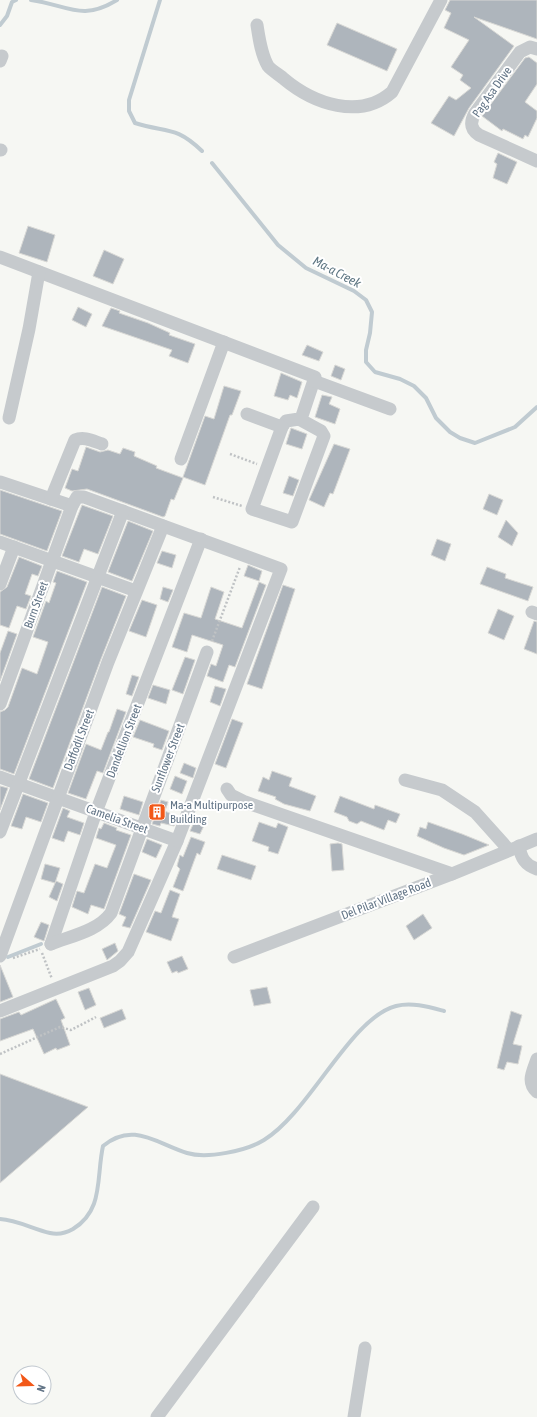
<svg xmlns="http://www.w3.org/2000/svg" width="537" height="1417" viewBox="0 0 537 1417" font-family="'Asap Condensed',sans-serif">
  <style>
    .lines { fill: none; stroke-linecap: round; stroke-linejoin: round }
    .stream { stroke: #c0cbd1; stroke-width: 4 }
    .building { fill: #aeb5bc; stroke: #d8d8d5 }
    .path { stroke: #bfc2c4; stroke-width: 2.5; stroke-dasharray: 2 2; stroke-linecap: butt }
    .minor { stroke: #c6cacd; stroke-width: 13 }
    .labels { text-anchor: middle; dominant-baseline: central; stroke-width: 4; stroke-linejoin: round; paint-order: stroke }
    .street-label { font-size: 12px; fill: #637587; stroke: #fff }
    .poi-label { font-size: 12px; fill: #637587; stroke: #fff; text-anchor: start }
    .water-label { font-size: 13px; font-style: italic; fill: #5f7783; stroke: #fff }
  </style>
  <rect width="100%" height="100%" fill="#f6f7f3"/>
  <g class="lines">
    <g class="stream">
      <path d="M31,0C68,5 81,22 117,0"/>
      <path d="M160,0L129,100V111L135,123C166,133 175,125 202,151"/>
      <path d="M0,25L7,16L12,2L16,0"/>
      <path d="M212,163L278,245L306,268L354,291L366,300L372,312L370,333L366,350V362L375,372L400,379L414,386L426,398L436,418L450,432L460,438L475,443L515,427L537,407"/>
      <path d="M8,957L41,944"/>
      <path d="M0,1219C17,1220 33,1229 50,1233C59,1235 66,1233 73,1229C104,1210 96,1178 103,1146C133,1121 157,1144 187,1153C207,1159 246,1151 264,1140C310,1112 350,1018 396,1006C412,1002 429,1007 444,1011"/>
    </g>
  </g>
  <g class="building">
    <path d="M450,0H537V39L474,17L514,46L469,108L454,136L431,123L449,96L456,100L471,88L460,80L463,75L451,67L469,40L444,28L451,13L445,10Z"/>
    <path d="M337,23L397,49L387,71L327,45Z"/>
    <path d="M529,57L537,63V84L525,102L537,111V118L528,137L525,135L523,139L503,129L502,131L482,116L525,58Z"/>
    <path d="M498,153L517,162L507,184L493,178L497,164L494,162Z"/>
    <path d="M28,226L55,235L47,262L19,253Z"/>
    <path d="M104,250L124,259L113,284L93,276Z"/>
    <path d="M78,307L92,314L86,327L72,320Z"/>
    <path d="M111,308L120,311L119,313L148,323L170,333L169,335L195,344L188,363L169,356L172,350L102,326Z"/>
    <path d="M307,345L323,352L319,361L302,355Z"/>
    <path d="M335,365L345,369L341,380L331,376Z"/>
    <path d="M281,373L302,382L297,398L290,395L288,400L274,396Z"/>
    <path d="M224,386L241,391L232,415H230L205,485L183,477L205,416L214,419Z"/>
    <path d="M322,395L332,397L329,404L340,409L335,424L315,417Z"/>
    <path d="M291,428L307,434L302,449L286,444Z"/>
    <path d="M334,444L350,449L333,494L330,493L324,507L309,500Z"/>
    <path d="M86,447L100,452L108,450L120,454L123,448L135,452L134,456L157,466L156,468L183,478L174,500L171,499L165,516L163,517L87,489L72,491L65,488L72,469L78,471Z"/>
    <path d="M289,476L299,480L293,496L283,493Z"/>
    <path d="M0,490L62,511L47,551L0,534Z"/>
    <path d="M489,494L503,500L497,515L483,509Z"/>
    <path d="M82,505L113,516L98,554L84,549L79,562L62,556Z"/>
    <path d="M506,520L518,533L512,546L498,537Z"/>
    <path d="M128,521L153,531L132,581L108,572Z"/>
    <path d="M437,539L451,544L445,561L431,555Z"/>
    <path d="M162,551L176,555L172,568L157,563Z"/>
    <path d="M19,557L42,566L38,576L32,574L25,594L31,596L26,609L17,606L9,628L0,625V592L7,587Z"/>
    <path d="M248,565L262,571L259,581L244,576Z"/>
    <path d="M487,567L506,574L505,578L533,587L528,601L480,584Z"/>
    <path d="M57,571L87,582L14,774L0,769V712L5,710L8,707L22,668L37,674L48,642L33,637L46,601L49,603L56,583L53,582Z"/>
    <path d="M259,582L266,585L235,667L229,665L223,682L207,676L211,664L216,666L223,645L192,635L187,652L172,647L184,613L201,618L211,587L224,592L215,619L242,628Z"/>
    <path d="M283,585L295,589L262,689L247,684Z"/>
    <path d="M102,587L126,596L101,659L53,788L29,779Z"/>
    <path d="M163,587L173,590L168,602L160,599Z"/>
    <path d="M142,600L157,605L146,637L129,631Z"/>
    <path d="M498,609L514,616L504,640L488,633Z"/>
    <path d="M534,621L537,622V654L524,649Z"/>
    <path d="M8,631L17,634L0,681V653Z"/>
    <path d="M185,657L195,660L183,694L172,690Z"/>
    <path d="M132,675L139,677L132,696L126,694Z"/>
    <path d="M153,685L170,690L166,704L148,698Z"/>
    <path d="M215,686L226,689L220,706L210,702Z"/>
    <path d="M117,709L126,712L103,773L97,771L86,799L68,793L86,744L101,750L108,732H109Z"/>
    <path d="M232,719L243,723L226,768L215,764Z"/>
    <path d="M140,720L169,731L162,750L153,747L154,744L133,737Z"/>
    <path d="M184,763L196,768L193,778L180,773Z"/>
    <path d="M272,771L292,778L289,786L316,796L310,811L284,804L275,799L276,797L258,791L263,777L269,780Z"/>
    <path d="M175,776L187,781L182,794L170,789Z"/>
    <path d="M0,786L8,788L0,810Z"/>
    <path d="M23,794L48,803L41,822L26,817L22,829L11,826Z"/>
    <path d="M124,796L143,802L139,815L120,809Z"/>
    <path d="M340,796L374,809L375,805L400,814L396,823L388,820L384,830L361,821L357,824L349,821L347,817L334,812Z"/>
    <path d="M161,800L168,802L165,811L178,817L174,826L161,823L160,826L152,824Z"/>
    <path d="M63,808L70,811L67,817L84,823L80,835L68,831L64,842L52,838Z"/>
    <path d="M197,816L207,819L200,834L190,831Z"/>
    <path d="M259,822L276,828L278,823L288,827L278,854L268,851L269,847L252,841Z"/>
    <path d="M428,822L462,834L489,845L464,855L444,848L417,836L420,827L426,829Z"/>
    <path d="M104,823L117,828L116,830L131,835L104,909L91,905L88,914L72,907L77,891L84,893L95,864L107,868L116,845L96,838L99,828L101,829Z"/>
    <path d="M191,837L205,842L200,855L197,853L183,891L173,887L180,869L177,866L180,855L183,857Z"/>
    <path d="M147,839L162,845L156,858L142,852Z"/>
    <path d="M338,843L342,844L344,870L332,871L330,844Z"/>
    <path d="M222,855L256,866L251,880L217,869Z"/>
    <path d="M45,864L60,868L55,883L41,879Z"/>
    <path d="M134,874L151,880L130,928L122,926L126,917L119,914Z"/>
    <path d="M56,881L63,884L57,901L49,897Z"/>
    <path d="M170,890L180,894L172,917L179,919L171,941L146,932L155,911L161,913Z"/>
    <path d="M423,914L432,928L414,940L406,926Z"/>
    <path d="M41,922L49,925L44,941L34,937Z"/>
    <path d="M115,943L118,951L107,960L102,949Z"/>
    <path d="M182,956L188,969L178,973L177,971L172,973L167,962Z"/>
    <path d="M0,965L13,997L0,1002Z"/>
    <path d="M267,987L271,1003L254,1006L250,990Z"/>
    <path d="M89,988L96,1005L85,1010L78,992Z"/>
    <path d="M56,999L65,1018L61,1020L70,1045L57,1050L56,1048L44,1054L33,1029L0,1041V1019L19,1012L21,1015Z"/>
    <path d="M122,1009L126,1019L104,1028L100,1018Z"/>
    <path d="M511,1011L522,1015L513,1044L522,1046L518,1064L507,1062L504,1070L497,1068Z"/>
    <path d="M0,1074L88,1107L0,1183Z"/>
  </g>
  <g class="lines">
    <g class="path">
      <path d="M230,454L257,464"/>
      <path d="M213,497L242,506"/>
      <path d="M212,641L240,567"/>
      <path d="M42,953L52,979"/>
      <path d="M13,958L40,949"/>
      <path d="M0,1054L60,1027L71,1030L96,1017"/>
    </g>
    <g class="minor">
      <path d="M257,25C259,38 261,54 268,66C272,71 280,75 284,79C314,104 360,120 392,92L441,0"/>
      <path d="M537,49L530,47L520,52L475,113C470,122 470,129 479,135L537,161"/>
      <path d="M0,61L2,56"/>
      <path d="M0,150H1"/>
      <path d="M0,257L315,377L302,416L299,419L286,421L282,427L252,509L292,522L324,436L321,431L299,419"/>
      <path d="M314,381L390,409"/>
      <path d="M247,414L282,427"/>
      <path d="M9,418L29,329L39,272"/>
      <path d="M181,459L224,342"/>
      <path d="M0,482L72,506"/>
      <path d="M51,499L75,440C84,436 93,441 102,444"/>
      <path d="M0,542L136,591"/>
      <path d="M0,584L14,547"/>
      <path d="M532,612L537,614"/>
      <path d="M0,704L72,506L77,497H84L281,569L177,841L128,952L120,961L113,966L0,1011"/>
      <path d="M0,777L177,841"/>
      <path d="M405,780L442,790L475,812L509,850"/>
      <path d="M227,789L231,795L245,802L452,874"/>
      <path d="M0,832L123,511"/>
      <path d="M519,846C521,858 525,865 537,869"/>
      <path d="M51,944L96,812L201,539"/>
      <path d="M51,944C71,936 98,931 111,913L207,652"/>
      <path d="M0,956L108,662L163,526"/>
      <path d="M234,957L452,874L537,839"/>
      <path d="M537,1059C533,1071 526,1082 537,1092"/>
      <path d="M157,1417L313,1207"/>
      <path d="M354,1417L365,1348"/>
    </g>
  </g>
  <defs>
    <symbol id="building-square" viewBox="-11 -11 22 22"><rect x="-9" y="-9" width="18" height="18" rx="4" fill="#f25818" stroke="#fff"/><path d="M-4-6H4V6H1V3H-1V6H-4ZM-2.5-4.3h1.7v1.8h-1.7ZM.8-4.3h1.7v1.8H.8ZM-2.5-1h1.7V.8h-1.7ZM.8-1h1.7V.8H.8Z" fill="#fff"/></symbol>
  </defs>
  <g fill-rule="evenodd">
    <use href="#building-square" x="147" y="802" width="20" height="20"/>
  </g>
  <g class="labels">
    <g class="street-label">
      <text transform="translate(492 92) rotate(-55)">Pag Asa Drive</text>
      <text transform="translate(36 605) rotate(-70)">Burn Street</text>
      <text transform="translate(79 740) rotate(-69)">Daffodil Street</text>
      <text transform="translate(124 741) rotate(-69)">Dandellion Street</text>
      <text transform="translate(168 758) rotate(-69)">Sunflower Street</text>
      <text transform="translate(117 819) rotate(20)">Camelia Street</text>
      <text transform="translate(386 899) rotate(-21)">Del Pilar Village Road</text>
    </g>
    <g class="poi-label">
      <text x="170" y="805">Ma-a Multipurpose<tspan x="170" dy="14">Building</tspan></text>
    </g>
    <g class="water-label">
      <text transform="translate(337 272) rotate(28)">Ma-a Creek</text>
    </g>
  </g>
  <g transform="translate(32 1385) rotate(110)"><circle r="19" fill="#ffffff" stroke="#c1c8cf"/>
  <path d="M0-3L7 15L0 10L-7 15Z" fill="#f25818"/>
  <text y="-6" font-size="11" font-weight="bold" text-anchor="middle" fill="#637587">N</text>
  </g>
</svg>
